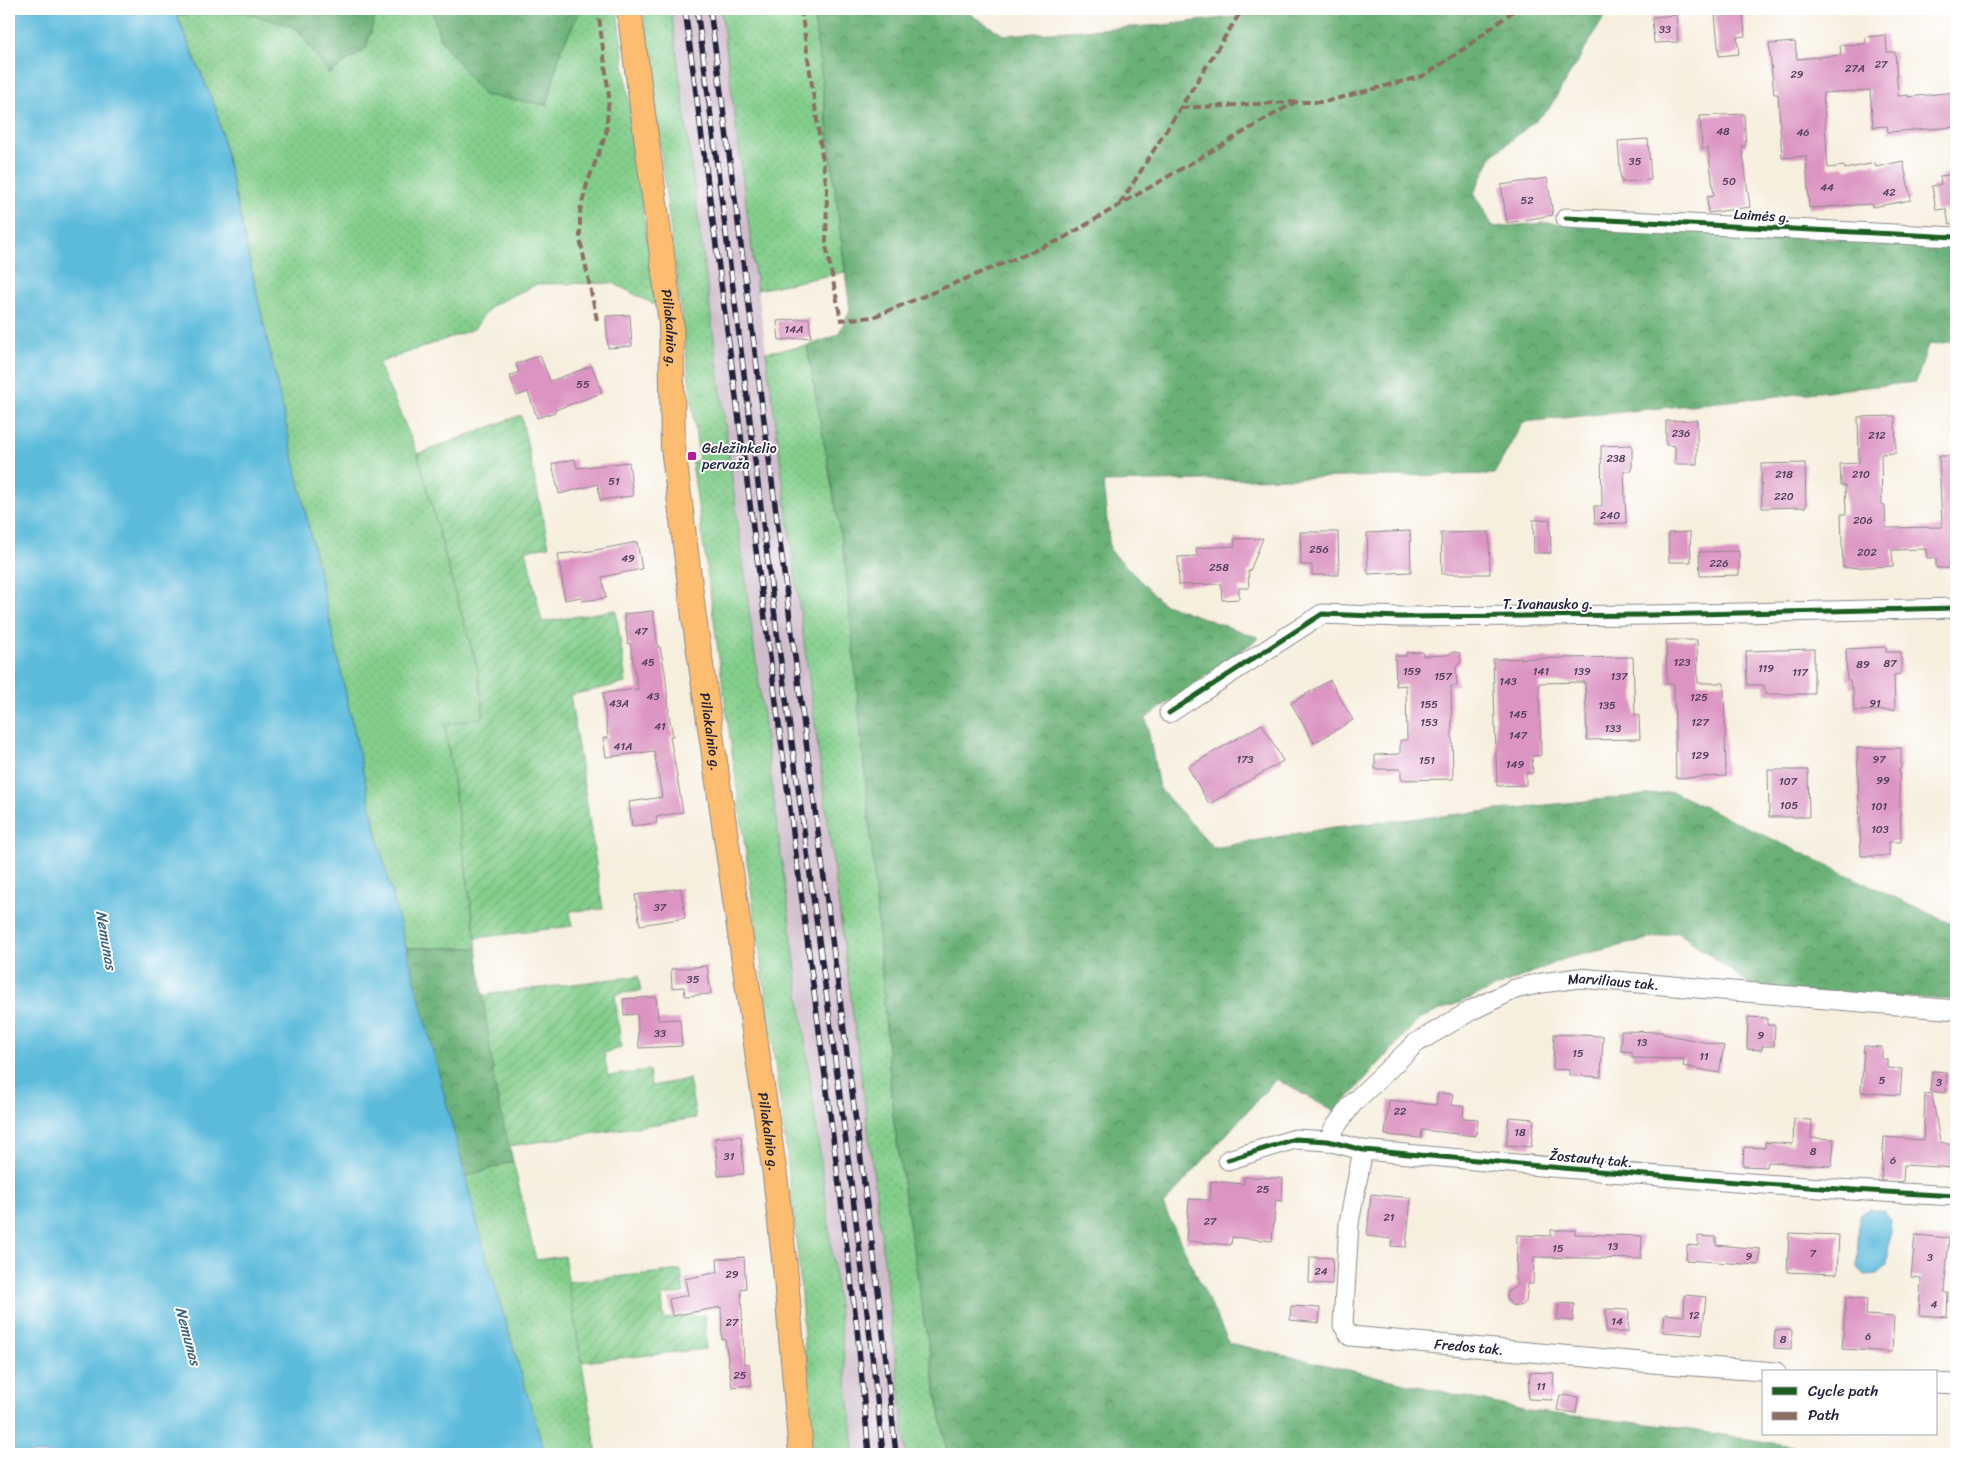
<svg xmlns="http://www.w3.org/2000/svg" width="1965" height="1463" font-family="Sriracha,sans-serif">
  <defs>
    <pattern id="grass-dots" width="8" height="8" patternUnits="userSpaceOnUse" patternTransform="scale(1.25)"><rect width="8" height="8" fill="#83ce8b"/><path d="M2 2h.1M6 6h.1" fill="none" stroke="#71b179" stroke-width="1.8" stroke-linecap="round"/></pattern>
    <pattern id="forest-crowns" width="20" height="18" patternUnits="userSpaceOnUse" patternTransform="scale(1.25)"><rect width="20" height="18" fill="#6ab177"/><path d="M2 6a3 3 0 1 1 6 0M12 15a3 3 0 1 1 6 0" fill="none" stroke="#579063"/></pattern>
    <pattern id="garden-furrows" width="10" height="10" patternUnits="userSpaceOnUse" patternTransform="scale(1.25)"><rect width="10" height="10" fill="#83ce8b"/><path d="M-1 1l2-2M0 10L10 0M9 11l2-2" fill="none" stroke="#71b179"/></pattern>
  </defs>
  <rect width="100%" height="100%" fill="#fff"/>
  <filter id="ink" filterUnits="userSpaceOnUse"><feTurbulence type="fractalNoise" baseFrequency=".02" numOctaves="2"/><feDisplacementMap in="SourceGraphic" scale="10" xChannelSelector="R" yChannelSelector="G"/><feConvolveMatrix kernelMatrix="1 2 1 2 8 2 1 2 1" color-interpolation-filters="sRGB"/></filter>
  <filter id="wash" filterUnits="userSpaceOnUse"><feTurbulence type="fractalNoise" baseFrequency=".0096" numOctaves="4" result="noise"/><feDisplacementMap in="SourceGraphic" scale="20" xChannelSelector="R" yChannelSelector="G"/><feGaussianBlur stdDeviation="1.12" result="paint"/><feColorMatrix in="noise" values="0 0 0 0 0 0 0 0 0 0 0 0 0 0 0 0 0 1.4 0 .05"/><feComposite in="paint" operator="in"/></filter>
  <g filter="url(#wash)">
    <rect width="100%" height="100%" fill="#f7efde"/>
    <!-- railway -->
    <path fill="#d0bdcc" d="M671 9H721L867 1121 900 1393 906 1454H855L826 1201Z"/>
    <!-- grass -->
    <path fill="url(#grass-dots)" stroke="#527863" d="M377 9H432L440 39 483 94 547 105 561 49 581 9H617L655 305 613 283 537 284 491 306 474 329 378 363 418 454 455 592 478 669 484 718 445 725 477 948H406L378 839 216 109 177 15 244 12 297 28 329 74 366 48Z
      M643 9H671L826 1201 855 1454H812L799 1267 783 1123 692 462 699 460Z
      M721 9H813L845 272 757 290Z
      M807 346 845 560 872 850 893 1116 922 1308 947 1454H906L900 1393 867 1121 766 352Z
      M513 1161 536 1260 564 1256 597 1454H545L486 1256 465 1177Z"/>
    <!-- forest -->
    <path fill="url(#forest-crowns)" stroke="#466a59" d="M174 9H377L366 48 329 74 297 28 244 12 177 15Z
      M432 9H581L561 49 547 105 483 95 440 39Z
      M813 9H968L971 15 1004 35 1164 25 1238 16 1250 9H1609L1548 110 1492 156 1474 193 1493 227 1546 223 1581 224 1956 247V341L1928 345 1916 382 1523 422 1494 474 1103 482 1110 550 1162 603 1259 638 1146 718 1159 788 1214 848 1334 827 1673 792 1947 922H1956V1000L1758 990 1678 932 1567 958 1419 1019 1335 1112 1276 1079 1163 1205 1229 1343 1528 1411 1666 1426 1844 1454H947L922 1308 893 1116 872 850 845 560 807 346 838 335 850 311Z
      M406 948H477L495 1087 513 1161 465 1177Z"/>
    <!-- garden -->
    <path fill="url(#garden-furrows)" stroke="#527863" d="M521 415 549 546 526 550 542 622 616 610 626 683 570 695 603 909 570 911 572 926 476 938 445 725 484 717 478 669 455 592 418 454Z
      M638 976 641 991 615 994 621 1048 604 1053 608 1076 649 1070 651 1086 689 1079 696 1118 509 1146 495 1087 483 995Z
      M681 1270 684 1293 662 1296 664 1319 705 1315 706 1349 582 1362 568 1282Z"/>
    <!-- water -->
    <path fill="#5cbbdb" stroke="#3f6e8b" d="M9 9H174L216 109 378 839 486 1256 545 1454H9Z
      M1869 1209 1885 1212 1891 1219 1887 1266 1878 1274 1865 1275 1857 1267 1859 1214Z"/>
    <g id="blocks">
      <!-- building -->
      <path fill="#dc95c2" d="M1743 11 1745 36 1737 37 1739 54 1719 56 1715 14Z
        M1676 15 1678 42 1654 43 1652 17Z
        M1886 35 1887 52H1895L1898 96 1908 95V97L1956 92V127L1888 132 1887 126 1873 127 1870 90 1823 93 1828 168 1844 166 1845 169 1875 163 1876 167 1903 161 1911 200 1872 207V204L1809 208 1806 156 1782 158 1778 94H1774L1769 44 1795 42 1797 59 1841 55 1840 45 1866 44 1865 37Z
        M1744 114 1746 146H1742L1750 207 1708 213 1707 197 1714 196 1708 148 1702 149 1700 116Z
        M1648 139 1651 180 1621 182 1618 141Z
        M1956 174V223L1949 224 1946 209 1936 210 1932 186 1941 184 1940 176Z
        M1547 178 1553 215 1507 223 1501 185Z
        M630 315 632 346 608 348 606 316Z
        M809 318 811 337 779 340 777 321Z
        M540 355 550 381 592 366 602 393 555 410V412L537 418 528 392 517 396 510 376 519 372 516 364Z
        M1895 416 1896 453 1881 454 1882 505H1885L1886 528 1942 527 1939 456H1956V568H1936V558H1927L1926 549 1892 550 1893 566 1843 568 1841 514H1846L1845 485H1841L1840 464 1859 463 1858 417Z
        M1697 420V464H1675V446L1666 445V421Z
        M1632 445V471H1624L1626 523 1595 524 1594 506H1602L1601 446Z
        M575 459 577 468 629 462 633 496 600 500 598 484 559 494 552 464Z
        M1805 463 1806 507 1762 508 1761 464Z
        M1550 519 1551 553H1534L1533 520Z
        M1410 531 1411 572 1368 574 1367 533Z
        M1300 532H1338L1339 575H1312V565H1301Z
        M1489 532 1490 574H1442L1441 533Z
        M1690 532 1691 562H1669L1668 533Z
        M1263 538 1250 571H1248L1249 588H1239V599L1222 600 1221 584 1179 585 1178 557 1197 556 1196 548 1235 546 1234 539Z
        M637 542 642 569 602 577 606 598 582 601 581 597 565 600 558 554 591 551Z
        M1739 551V575L1700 576 1699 552Z
        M653 611 658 647H660L665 672 669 711H668L673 736H670L683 812 656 817 657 823 632 826 629 802 662 797 654 751 606 757 603 738H608L603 693 638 689 630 643 628 644 624 614Z
        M1666 640H1697L1698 683H1724L1726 776 1676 778 1674 684H1667Z
        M1886 647V652H1901V674L1894 675 1895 710 1854 711 1853 688H1851L1850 680H1847L1846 649Z
        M1814 649V694H1765L1764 685H1747L1746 651Z
        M1423 652V656L1446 655 1454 652 1460 653 1461 662 1456 667 1457 686H1451L1453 779 1401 780V769H1375V755L1400 754V740H1407L1406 685 1396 686 1395 656H1406V653Z
        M1633 657 1635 715H1639L1640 739 1587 740 1585 682 1539 683 1541 755 1532 756 1533 773H1526V785L1497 786 1493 659Z
        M1330 680 1353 720 1314 743 1291 703Z
        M1262 724 1283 761 1209 804 1188 767Z
        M1857 748H1901V769H1899L1901 842H1889V856H1861Z
        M1768 770H1808L1809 817H1769Z
        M681 888 685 918 640 925 635 895Z
        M707 966 711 994 685 996 684 987 672 988 671 969Z
        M656 997 658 1020 680 1019 682 1046 639 1048 637 1014 624 1015 623 999Z
        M1748 1017 1767 1018V1025H1775L1774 1046H1762V1050L1747 1049Z
        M1621 1031 1663 1032V1034L1724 1046 1719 1073 1683 1066 1684 1059 1632 1058V1052L1621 1051Z
        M1554 1034 1603 1036 1601 1077 1569 1075V1070L1553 1069Z
        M1864 1046 1882 1047V1059H1887V1068L1902 1069 1900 1095 1861 1092Z
        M1932 1071 1947 1072 1946 1093 1930 1091Z
        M1438 1093 1453 1094 1451 1105 1464 1106 1463 1118 1478 1119 1476 1136 1422 1130 1421 1138 1385 1135 1389 1100 1436 1105Z
        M1932 1093 1940 1142 1956 1146V1168L1904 1165 1903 1182 1881 1181 1884 1137 1923 1140 1925 1094Z
        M1509 1117 1534 1119 1531 1147 1506 1145Z
        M1794 1119 1812 1120 1811 1138 1834 1139 1832 1166 1768 1162 1767 1167 1743 1166 1744 1147 1765 1148V1142L1793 1144Z
        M741 1136 744 1174 718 1176 715 1138Z
        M1244 1177 1283 1178 1282 1201 1276 1200 1272 1241 1232 1237 1231 1245 1186 1241 1189 1199 1210 1200 1211 1181 1244 1184Z
        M1371 1194 1411 1198 1406 1247 1391 1246 1392 1239 1367 1236Z
        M1551 1230H1575V1234L1642 1236 1641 1259 1534 1257 1533 1284H1528L1526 1302 1521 1306 1511 1305 1507 1299 1508 1292 1519 1284H1516L1517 1235 1551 1236Z
        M1789 1233 1839 1235 1837 1274 1787 1272Z
        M1915 1235 1949 1238 1944 1293H1948L1947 1317 1919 1315 1921 1278 1911 1277Z
        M1698 1236 1716 1237V1245L1760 1249 1759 1265 1686 1260 1687 1245 1698 1246Z
        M744 1257 746 1288 741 1289 744 1364 749 1363 752 1385 732 1387 725 1339 722 1340 721 1307 672 1316 669 1299 688 1295 685 1279 718 1272 717 1259Z
        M1310 1257 1333 1258 1332 1284 1309 1283Z
        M1685 1295 1706 1297 1702 1335 1663 1332 1665 1314 1684 1316Z
        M1846 1297 1867 1299 1866 1315 1894 1317 1892 1352 1842 1349Z
        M1559 1303 1574 1304 1573 1321 1557 1320Z
        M1291 1306 1320 1308 1319 1323 1290 1320Z
        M1606 1309 1629 1310 1628 1332H1606Z
        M1775 1330H1792L1791 1349 1774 1348Z
        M1530 1372 1554 1373 1552 1400 1528 1399Z
        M1560 1395 1578 1397 1576 1413 1557 1410Z"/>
    </g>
  </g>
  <g filter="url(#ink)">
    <use href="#blocks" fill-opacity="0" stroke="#8c888c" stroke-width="1"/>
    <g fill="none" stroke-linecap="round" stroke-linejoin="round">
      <!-- minor casing -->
      <g stroke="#8c888c" stroke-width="21">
        <g id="minor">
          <path d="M1566 218 1956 237"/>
          <path d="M1169 713 1322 614 1400 617 1650 615 1956 608"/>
          <path id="s1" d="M1328 1141 1333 1130 1353 1103 1416 1043 1472 1010 1515 989 1542 983 1579 978 1956 1010"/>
          <path id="s2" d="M1363 1150 1349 1223 1343 1325 1350 1336 1652 1363 1776 1372"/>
          <path d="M1228 1160 1295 1139 1328 1141 1363 1150C1561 1168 1758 1186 1956 1196"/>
          <path d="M1936 1383 1956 1384"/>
        </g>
      </g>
      <!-- major casing -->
      <g stroke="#8c888c" stroke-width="26">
        <g id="major">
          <path id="s3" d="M629 9 671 323 673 447 694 617 775 1175 786 1278 801 1454"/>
        </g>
      </g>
      <!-- minor -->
      <use href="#minor" stroke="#fff" stroke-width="19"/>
      <!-- major -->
      <use href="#major" stroke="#fcbd6f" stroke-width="24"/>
      <!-- rail casing -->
      <g stroke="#22223b" stroke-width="5.5">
        <path id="rail" d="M685 9 832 1129 857 1328 869 1454
          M697 9C725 217 750 425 777 633 814 907 854 1180 883 1454
          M710 9 880 1305 896 1454"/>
      </g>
      <!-- rail -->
      <use href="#rail" stroke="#fff" stroke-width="4" stroke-dasharray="11" stroke-linecap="butt"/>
      <!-- quiet -->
      <path stroke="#8d6e63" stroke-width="4" stroke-dasharray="8 4" stroke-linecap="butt" d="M801 9 827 190 826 246 841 320 873 317 1060 240 1295 102H1324L1423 76 1465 48 1516 9
        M1181 108 1293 102
        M1120 204 1238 16 1250 9
        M597 320 580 239V211L587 184 606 134 609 97 598 9"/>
      <!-- cycleway casing -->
      <g stroke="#fff" stroke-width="8">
        <path id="cycleway" d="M1566 218 1956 237
          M1169 713 1322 614 1400 617 1650 615 1956 608
          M1228 1160 1295 1139 1328 1141 1363 1150C1561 1168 1758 1186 1956 1196"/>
      </g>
      <!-- cycleway -->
      <use href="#cycleway" stroke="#1b5e20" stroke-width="5"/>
    </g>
  </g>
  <!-- markers -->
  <rect fill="#b5179e" stroke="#fff" stroke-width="2" x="687" y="451" width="10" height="10" rx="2.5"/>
  <g text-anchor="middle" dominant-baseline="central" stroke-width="4" stroke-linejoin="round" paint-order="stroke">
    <!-- number labels -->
    <g font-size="11" fill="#503f5d">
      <text x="1665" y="29">33</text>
      <text x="1881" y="64">27</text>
      <text x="1855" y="68">27A</text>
      <text x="1797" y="74">29</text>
      <text x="1723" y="131">48</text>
      <text x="1803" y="132">46</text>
      <text x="1635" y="161">35</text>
      <text x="1729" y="181">50</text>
      <text x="1827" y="187">44</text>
      <text x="1889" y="192">42</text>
      <text x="1527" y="200">52</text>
      <text x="794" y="329">14A</text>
      <text x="583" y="384">55</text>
      <text x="1681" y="433">236</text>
      <text x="1877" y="435">212</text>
      <text x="1616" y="458">238</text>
      <text x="1784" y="474">218</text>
      <text x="1861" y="474">210</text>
      <text x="614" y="481">51</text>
      <text x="1784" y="496">220</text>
      <text x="1610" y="515">240</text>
      <text x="1863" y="520">206</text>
      <text x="1319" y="549">256</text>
      <text x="1867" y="552">202</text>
      <text x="628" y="558">49</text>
      <text x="1719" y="563">226</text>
      <text x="1219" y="567">258</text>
      <text x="641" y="631">47</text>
      <text x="648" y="662">45</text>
      <text x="1682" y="662">123</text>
      <text x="1890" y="663">87</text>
      <text x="1863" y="664">89</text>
      <text x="1766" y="668">119</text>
      <text x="1412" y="671">159</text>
      <text x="1541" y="671">141</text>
      <text x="1582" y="671">139</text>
      <text x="1800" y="672">117</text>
      <text x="1443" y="676">157</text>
      <text x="1619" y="676">137</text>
      <text x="1508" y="681">143</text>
      <text x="653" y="696">43</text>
      <text x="1699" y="697">125</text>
      <text x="619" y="703">43A</text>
      <text x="1875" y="703">91</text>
      <text x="1429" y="704">155</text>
      <text x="1607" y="705">135</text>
      <text x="1518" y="714">145</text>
      <text x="1429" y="722">153</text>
      <text x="1700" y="722">127</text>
      <text x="660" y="726">41</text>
      <text x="1613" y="728">133</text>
      <text x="1518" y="735">147</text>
      <text x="623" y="746">41A</text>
      <text x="1700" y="755">129</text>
      <text x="1245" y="759">173</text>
      <text x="1879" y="759">97</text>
      <text x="1427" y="760">151</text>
      <text x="1515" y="764">149</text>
      <text x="1883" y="780">99</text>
      <text x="1788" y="781">107</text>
      <text x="1789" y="805">105</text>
      <text x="1879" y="806">101</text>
      <text x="1880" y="829">103</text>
      <text x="660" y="907">37</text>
      <text x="693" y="979">35</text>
      <text x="660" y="1033">33</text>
      <text x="1761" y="1035">9</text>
      <text x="1642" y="1042">13</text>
      <text x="1578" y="1053">15</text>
      <text x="1704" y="1056">11</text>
      <text x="1882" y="1080">5</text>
      <text x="1939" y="1082">3</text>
      <text x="1400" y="1111">22</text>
      <text x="1520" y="1132">18</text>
      <text x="1813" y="1151">8</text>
      <text x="729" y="1156">31</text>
      <text x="1893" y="1160">6</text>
      <text x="1263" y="1189">25</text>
      <text x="1389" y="1217">21</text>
      <text x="1210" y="1221">27</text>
      <text x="1613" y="1246">13</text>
      <text x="1558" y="1248">15</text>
      <text x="1813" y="1253">7</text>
      <text x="1749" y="1256">9</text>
      <text x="1930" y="1257">3</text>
      <text x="1321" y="1271">24</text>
      <text x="732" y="1274">29</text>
      <text x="1934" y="1304">4</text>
      <text x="1694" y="1315">12</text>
      <text x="1617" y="1321">14</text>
      <text x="732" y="1322">27</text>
      <text x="1868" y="1336">6</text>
      <text x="1783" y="1339">8</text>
      <text x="740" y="1375">25</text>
      <text x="1541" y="1386">11</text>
    </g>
    <!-- street labels -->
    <g font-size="14" fill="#22223b" stroke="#fff">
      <text transform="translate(1762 216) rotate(3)">Laimės g.</text>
      <text stroke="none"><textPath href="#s3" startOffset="322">Piliakalnio g.</textPath></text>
      <text x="1548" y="604">T. Ivanausko g.</text>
      <text stroke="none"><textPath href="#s3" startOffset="728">Piliakalnio g.</textPath></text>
      <text stroke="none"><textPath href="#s1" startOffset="345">Marviliaus tak.</textPath></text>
      <text stroke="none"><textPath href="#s3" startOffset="1132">Piliakalnio g.</textPath></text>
      <text transform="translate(1591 1159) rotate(5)">Žostautų tak.</text>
      <text stroke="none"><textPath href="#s2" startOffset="309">Fredos tak.</textPath></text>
    </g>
    <!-- poi labels -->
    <g font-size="14" fill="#22223b" stroke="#fff" text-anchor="start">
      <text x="702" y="448">Geležinkelio<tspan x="702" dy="16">pervaža</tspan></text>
    </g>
    <!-- water labels -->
    <g font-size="15" font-style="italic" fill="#395f7b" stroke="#fff">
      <text transform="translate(106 940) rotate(80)">Nemunas</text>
      <text transform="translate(188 1336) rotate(75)">Nemunas</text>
    </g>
  </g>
  <!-- margin -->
  <rect width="1965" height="1463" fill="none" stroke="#fff" stroke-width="30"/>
  <!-- legend -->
  <rect x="1762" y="1370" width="175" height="65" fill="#ffffff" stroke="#a7a7b1"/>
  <rect x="1772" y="1387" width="25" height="8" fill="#1b5e20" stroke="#a7a7b1"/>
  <text x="1808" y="1396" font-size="15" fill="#22223b">Cycle path</text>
  <rect x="1772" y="1412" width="25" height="8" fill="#8d6e63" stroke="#a7a7b1"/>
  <text x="1808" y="1420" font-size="15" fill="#22223b">Path</text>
</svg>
